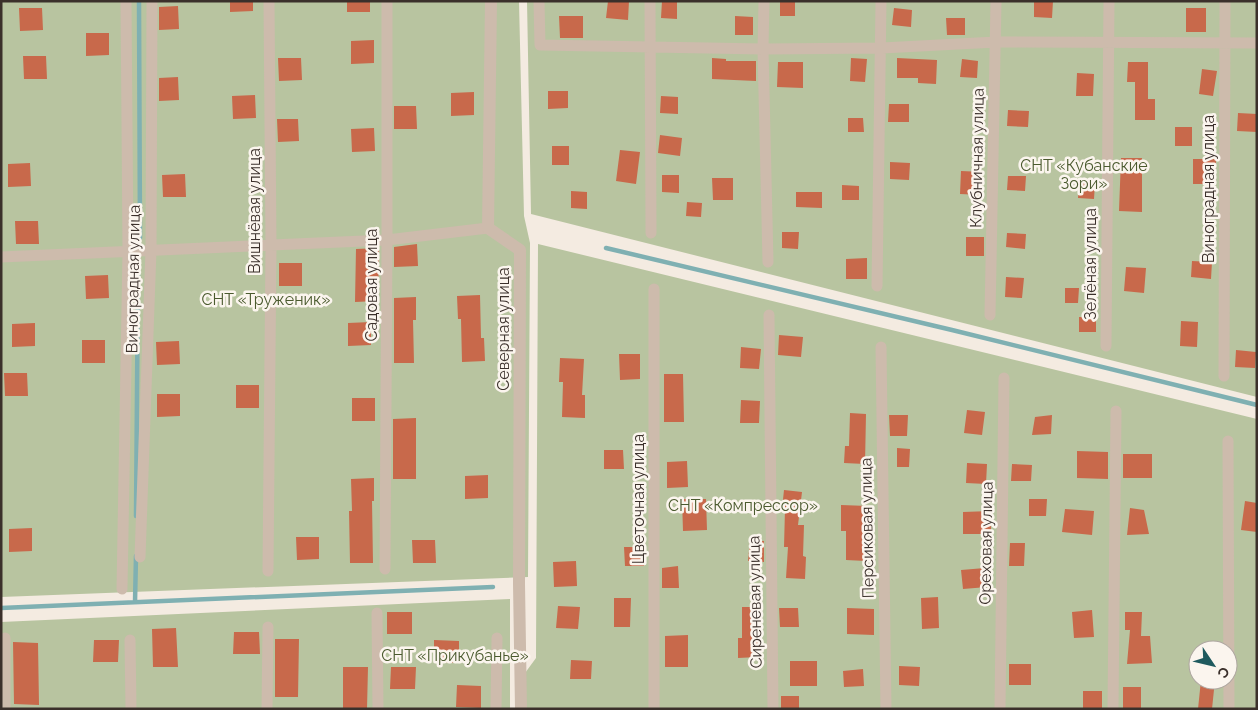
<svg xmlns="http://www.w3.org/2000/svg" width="1258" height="710" font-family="Raleway,sans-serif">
  <rect width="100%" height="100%" fill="#f4ebe1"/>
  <!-- green -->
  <path fill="#b8c4a0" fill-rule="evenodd" d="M1 1H519L524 216 530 243 528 577 1 597Z
    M527 1H1257V397L531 214Z
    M538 244 1257 419V709H517V684L536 658ZM1198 650H1228V680H1198Z
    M510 599V709H1V622Z"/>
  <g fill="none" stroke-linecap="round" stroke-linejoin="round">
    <!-- stream -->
    <path stroke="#7fb0b2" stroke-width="4.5" d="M139 1 140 238
      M606 248 952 330 1257 405
      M136 516 138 269
      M135 602 136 556
      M1 608 493 587"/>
  </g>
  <!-- building -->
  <path fill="#c8694b" d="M230 1H253V11L230 12Z
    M347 1H370V12H347Z
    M608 1H629L628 20 606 18Z
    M662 1H677V19L661 18Z
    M780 1H795V16H780Z
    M1034 1H1053L1052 18 1034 17Z
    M178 6 179 29 159 30V7Z
    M19 8H42L43 30 20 31Z
    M894 8 912 10 911 27 892 25Z
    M1186 8H1206V32H1186Z
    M559 16H583V38H560Z
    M735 16 753 17V35H735Z
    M946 18H965V35H947Z
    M86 33H109V55L86 56Z
    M374 40V63L351 64V41Z
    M23 56H46L47 79H24Z
    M278 58H301L302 80 279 81Z
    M712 58 726 59V61H756V81L712 79Z
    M851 58 867 59 865 82 850 81Z
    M897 58 937 60 936 84 918 83V78H897Z
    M962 59 978 61 977 78 960 77Z
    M778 62H803V88L777 87Z
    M1128 62H1148V99H1155V120H1135V82H1127Z
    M1202 69 1217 71 1213 96 1199 94Z
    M1077 73 1094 74 1093 96H1076Z
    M178 77 179 100 159 101V78Z
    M548 91H568V108L548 109Z
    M474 92V115L451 116V93Z
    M255 95 256 118 233 119 232 96Z
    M661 96 678 97V114L660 113Z
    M889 104H909V122H888Z
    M394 106H416L417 129H394Z
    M1008 110 1029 111 1028 127 1007 126Z
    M1238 113 1257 114V132L1237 131Z
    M848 118H863L864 132H848Z
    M277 119H298L299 141 278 142Z
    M1175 127H1192V146H1175Z
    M374 128 375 151 352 152 351 129Z
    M660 135 682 138 680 156 658 153Z
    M552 146H569V165H552Z
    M620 150 640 152 636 184 616 181Z
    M1121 158H1142V212L1119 211Z
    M1193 159H1216V184H1193Z
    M890 162 910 163 909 180 890 179Z
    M30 163 31 186 8 187V164Z
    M961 171 983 172 982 195 960 194Z
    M185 174 186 197H163L162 175Z
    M662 175H679V193L662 192Z
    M1008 176H1026L1025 191 1007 190Z
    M712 178H733V200H713Z
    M1079 182 1095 183 1094 199 1078 198Z
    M842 185 859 186V200H842Z
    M571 191 587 192V209L571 208Z
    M796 192H822V208L796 207Z
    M687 202 702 203 701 217 686 216Z
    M15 221H38L39 244H16Z
    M782 232H799L798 249 782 248Z
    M1007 233 1026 234 1025 249 1006 247Z
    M966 237H984V256H966Z
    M417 244 418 266 394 267V247Z
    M379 248 378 301 355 302 356 249Z
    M867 258V279H846V259Z
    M1192 261 1212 262 1211 279 1191 277Z
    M279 263H302V286H279Z
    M1126 267 1146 268 1144 293 1124 291Z
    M108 275 109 298 86 299 85 276Z
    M1006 277 1024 278 1022 298 1005 297Z
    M1065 288H1079L1078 303H1065Z
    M480 295 481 338H484L485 361 462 362 461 319H458L457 296Z
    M416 297V320H413L414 363H394V298Z
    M1079 317H1096V332H1079Z
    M1181 321 1198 322 1197 347 1180 346Z
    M371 322V345L348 346V323Z
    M35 323V346L12 347V324Z
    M779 335 803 337 801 357 778 355Z
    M82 340H105V363H82Z
    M179 341 180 364 157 365 156 342Z
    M741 347 761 349 759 369 740 368Z
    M1236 350 1256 352 1255 368 1235 367Z
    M619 354H640V379L620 380Z
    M560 358 584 359 582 395H585V418L562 417 563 382H559Z
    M4 373H27L28 396H5Z
    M664 374H683L684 422H664Z
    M236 385H259V408H236Z
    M157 394H180V416L157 417Z
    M352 398H375V421H352Z
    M741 400 760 401 759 423H740Z
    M967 410 985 412 982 435 964 433Z
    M850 413 866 414 865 464 844 463 845 446H849Z
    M889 415H908L907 436H890Z
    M1052 415 1051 434 1032 435 1035 417Z
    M416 418V479H393V419Z
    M897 448 910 449 909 467H897Z
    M604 450H623L624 469H604Z
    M1077 451 1108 452V479L1077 478Z
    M1123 454H1152V478H1123Z
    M687 461 688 487 667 488V462Z
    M967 463 987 464 986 484 966 483Z
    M1012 464 1032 465 1031 481H1011Z
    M488 475V498L465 499V476Z
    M374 478V501H372L373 563H350L349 511H352L351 479Z
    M784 490 802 492 798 525H804L803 556 806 557 805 579 786 578 788 547H784L785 509H782Z
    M682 499H706L707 530 683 531Z
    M1029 499H1047L1046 516H1029Z
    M1245 501 1257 503V532L1241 530Z
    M841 505 868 506 866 561 846 560V531H841Z
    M1130 508 1144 510 1149 534 1127 535Z
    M1065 509 1094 511 1092 535 1062 532Z
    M991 511V534H963V512Z
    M32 528V551L9 552V529Z
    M296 537H319V559L297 560Z
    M412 540H435L436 563H413Z
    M750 540 764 541V562L748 561Z
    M1010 543H1025L1024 566H1009Z
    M624 547H644V566H625Z
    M576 561 577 586 554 587 553 562Z
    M678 566 679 588H662V568Z
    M985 568 987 587 963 589 961 570Z
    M938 597 939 628 922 629 921 598Z
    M614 598H631L630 627H614Z
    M558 606 580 607 578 629 556 628Z
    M742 607H759V628H757L758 657 738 658V638H742Z
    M779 608H798L799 627H780Z
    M847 608 874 609V635L847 634Z
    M1092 610 1094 637 1074 638 1072 612Z
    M387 612H412V634H387Z
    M1125 612H1142L1141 636H1150L1152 663 1127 664 1130 630H1125Z
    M176 628 178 667H153L152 629Z
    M234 632H259L260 654H233Z
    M688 635V667H665V636Z
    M275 639H299L298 697H275Z
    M94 640H119L118 662H93Z
    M434 640 459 641V663L434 662Z
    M13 642 38 643 39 705 14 704Z
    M571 660 592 661 591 679H570Z
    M790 661H817V686H790Z
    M1009 664H1031V685H1009Z
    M899 666 920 667 919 686 899 685Z
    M343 667H368L367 709H343Z
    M391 667H416L415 689H390Z
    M863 669 864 686 844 687 843 671Z
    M1201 680H1215L1212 709H1198Z
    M457 685 481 686V708L456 707Z
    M1123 687H1141V708H1123Z
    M1083 691H1102V709H1083Z
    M781 696H799V709H781Z"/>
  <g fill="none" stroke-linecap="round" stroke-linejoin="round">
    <!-- minor -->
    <path stroke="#cdbbac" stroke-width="11" d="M539 1 540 45 763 49 882 48 996 42 1257 43
      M650 1 651 233
      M764 1 763 49 768 262
      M1 257 387 240 488 228
      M877 286 881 1
      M654 289V709
      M769 315 773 709
      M990 315 996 1
      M1106 346 1109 1
      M881 347 886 709
      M1224 376 1225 1
      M1228 441 1229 709
      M140 557 151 250 152 1
      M385 569 387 240V1
      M268 571 271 246 269 1
      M122 589 128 251 126 1
      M377 613 378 709
      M5 638V709
      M130 640 131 709
      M267 709 268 627
      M496 709 497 638
      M1000 709 1004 378
      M1113 709 1116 411"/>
    <!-- tertiary -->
    <path stroke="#cdbbac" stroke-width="12" d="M491 1 488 228 520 250 519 584 521 709"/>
  </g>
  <g text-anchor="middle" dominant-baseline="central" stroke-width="5" stroke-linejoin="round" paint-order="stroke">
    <!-- street labels -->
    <g font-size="16" fill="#3b302b" stroke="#fbf5ee">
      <text transform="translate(977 158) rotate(-89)">Клубничная улица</text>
      <text transform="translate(1208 189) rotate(-90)">Виноградная улица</text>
      <text transform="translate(254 211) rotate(-90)">Вишнёвая улица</text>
      <text transform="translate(1090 264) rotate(-90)">Зелёная улица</text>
      <text transform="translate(133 279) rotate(-89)">Виноградная улица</text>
      <text transform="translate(371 285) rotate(-90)">Садовая улица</text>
      <text transform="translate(503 329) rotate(-90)">Северная улица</text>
      <text transform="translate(638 499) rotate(-90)">Цветочная улица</text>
      <text transform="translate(867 528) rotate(-91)">Персиковая улица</text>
      <text transform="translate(986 543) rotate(-89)">Ореховая улица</text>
      <text transform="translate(755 602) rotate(-91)">Сиреневая улица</text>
    </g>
    <!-- park labels -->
    <g font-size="16" fill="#4a5a2e" stroke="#fbf5ee">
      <text x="1084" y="165">СНТ «Кубанские<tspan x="1084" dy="18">Зори»</tspan></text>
      <text x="266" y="299">СНТ «Труженик»</text>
      <text x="743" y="505">СНТ «Компрессор»</text>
      <text x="455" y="655">СНТ «Прикубанье»</text>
    </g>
  </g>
  <!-- border -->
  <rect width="1258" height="710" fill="none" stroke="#3b302b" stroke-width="5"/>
  <!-- north arrow -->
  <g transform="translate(1213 665) rotate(125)"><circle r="24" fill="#fbf5ee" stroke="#aea6a0"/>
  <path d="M0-4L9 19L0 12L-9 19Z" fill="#1f5a5e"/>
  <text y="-8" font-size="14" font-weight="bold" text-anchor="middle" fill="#3b302b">С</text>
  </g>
</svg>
